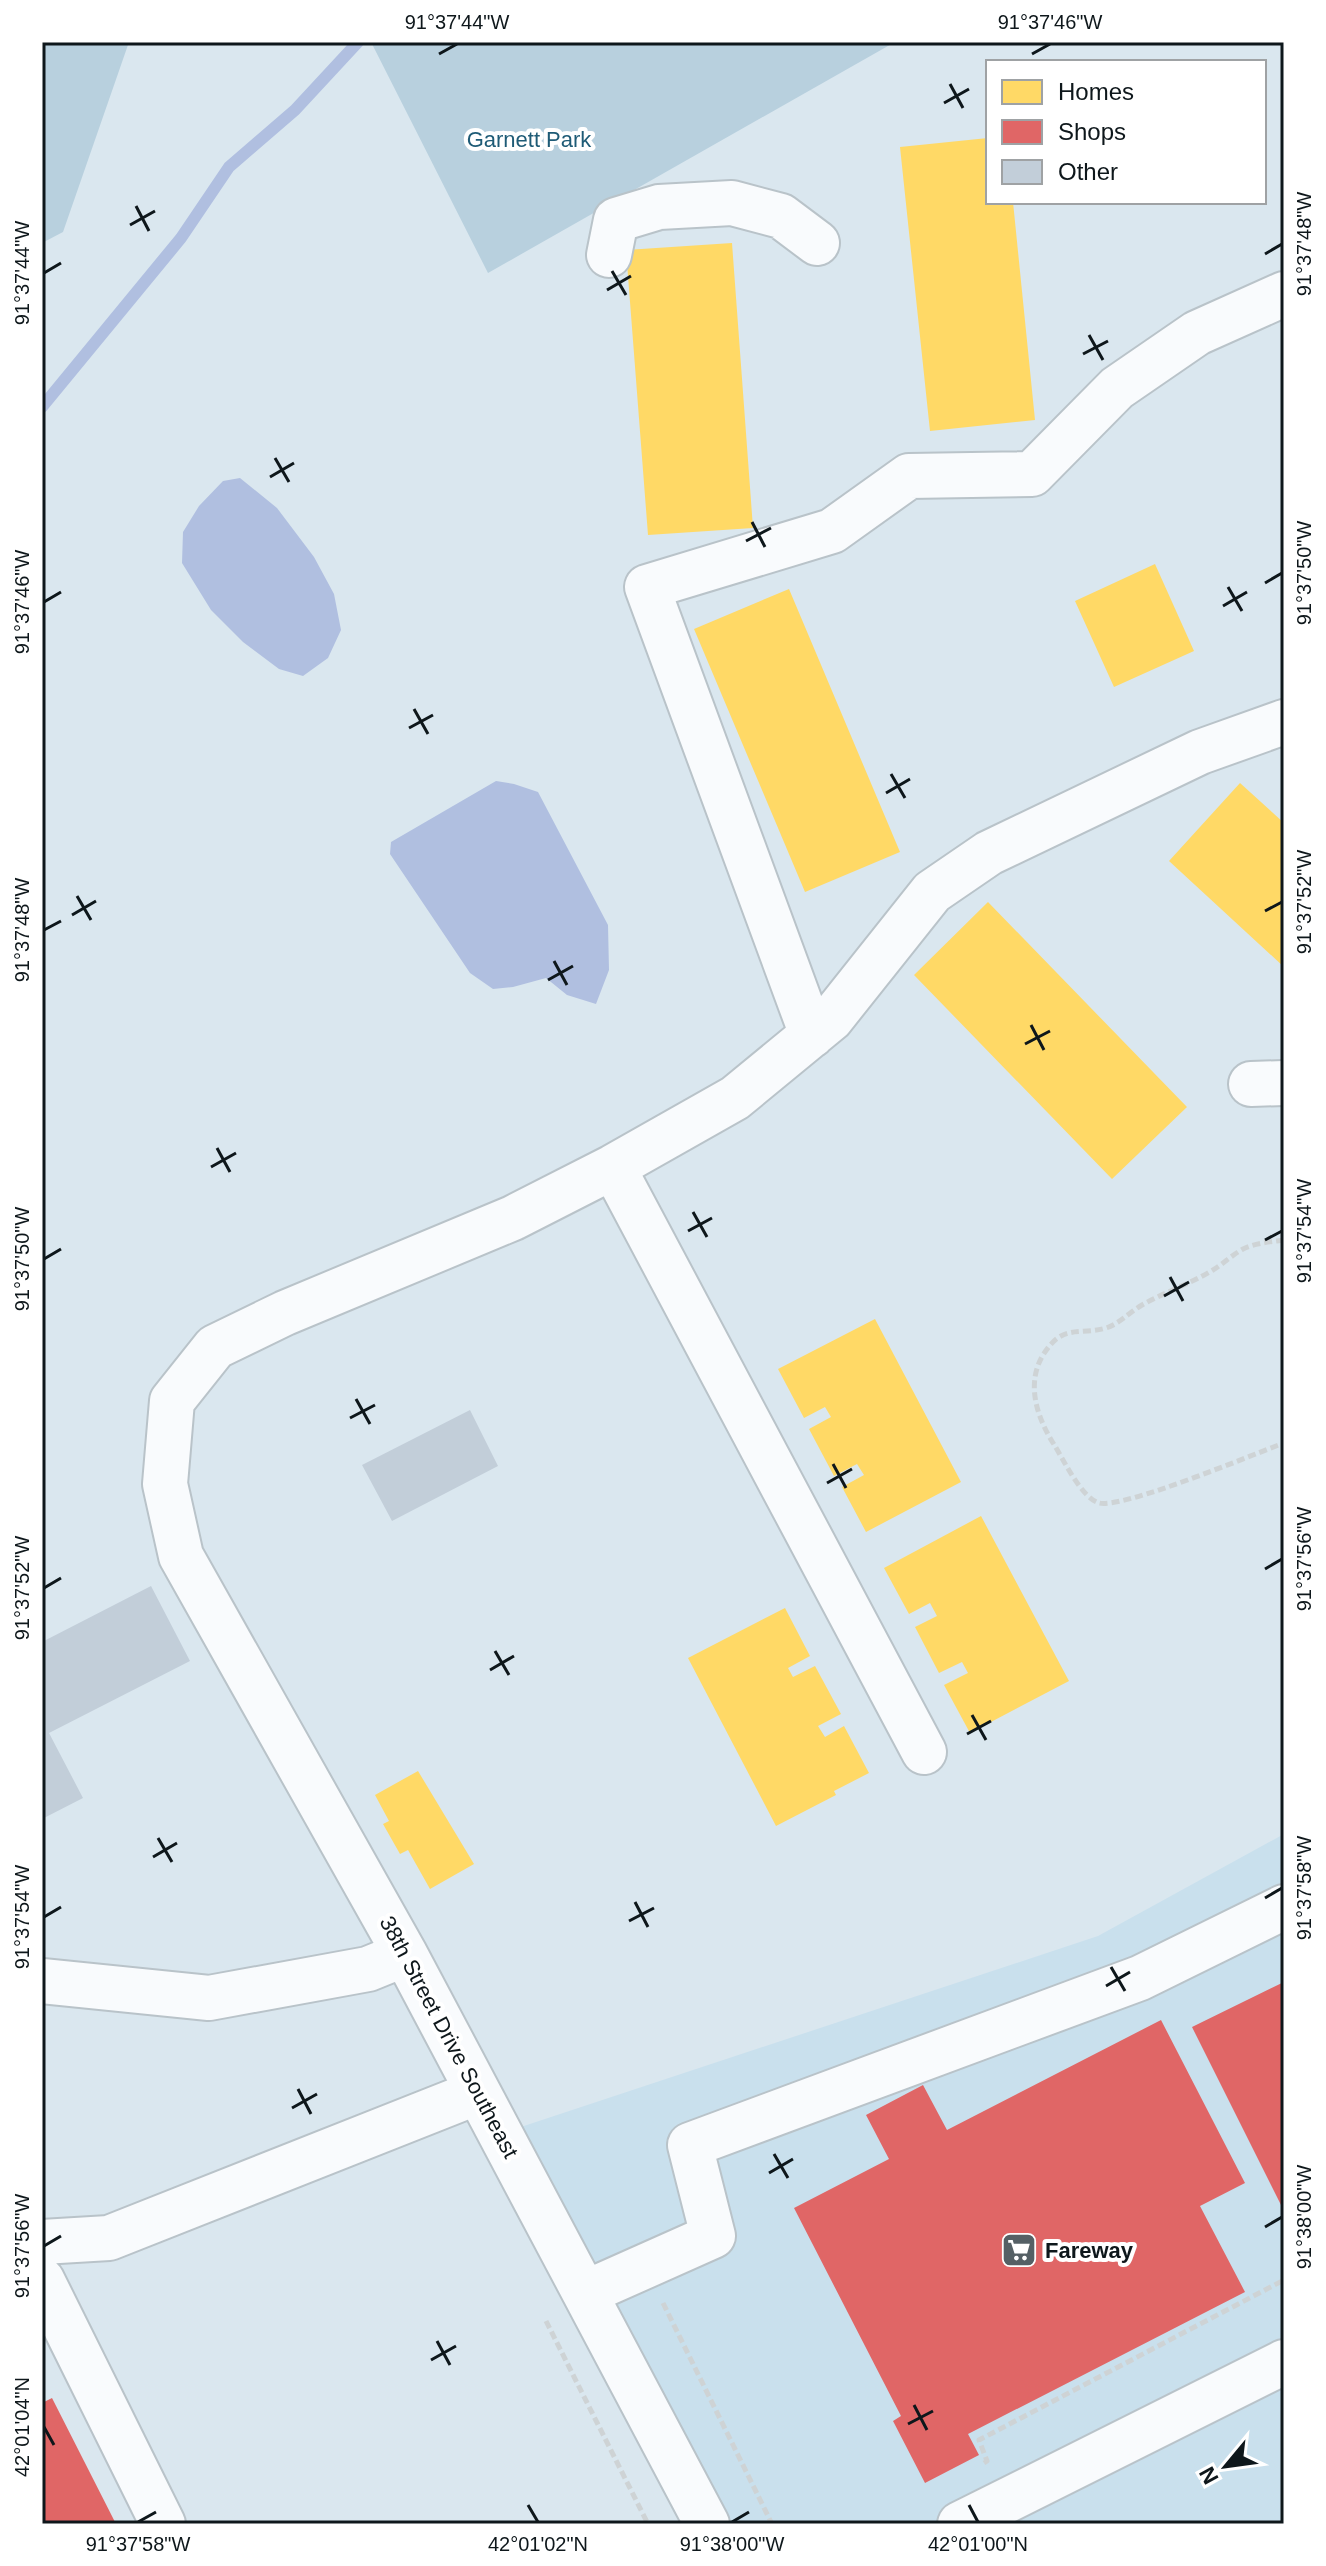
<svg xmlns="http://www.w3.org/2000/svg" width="1326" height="2566" font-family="Arial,sans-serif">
  <rect width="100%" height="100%" fill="#dae7ef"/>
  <!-- built -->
  <path fill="#c9e0ed" d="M1284 1834V2524H707L500 2134 1098 1936Z"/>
  <!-- green -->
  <path fill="#b8d0de" d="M42 42H129L63 232 42 243Z
    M371 42H895L488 273Z"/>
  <!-- water -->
  <path fill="#b0bfe0" d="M240 478 277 508 314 557 334 594 341 630 328 658 303 676 279 669 243 642 211 610 182 563 183 532 199 506 223 481Z
    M496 781 514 784 538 792 608 925 609 970 596 1004 567 995 546 978 513 987 493 989 470 973 390 854 391 842Z"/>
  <!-- homes -->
  <path fill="#ffd966" d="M988 138V202H1013L1035 420 930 431 900 147Z
    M732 243 753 528 648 535 626 250Z
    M1155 564 1194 651 1114 687 1075 601Z
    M789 589 900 852 805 892 694 629Z
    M1240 783 1284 823V967L1169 861Z
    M988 902 1187 1107 1112 1179 914 975Z
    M875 1319 961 1482 866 1532 842 1487 864 1475 857 1464 834 1476 809 1429 831 1417 825 1407 804 1418 778 1369Z
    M981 1516 1069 1681 970 1733 944 1685 968 1673 962 1662 939 1673 915 1627 937 1616 930 1603 909 1614 884 1568Z
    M785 1608 810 1656 788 1668 793 1677 815 1666 841 1714 818 1726 825 1737 844 1726 869 1773 834 1791 836 1795 776 1826 688 1658Z
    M418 1771 474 1864 430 1889 408 1850 400 1854 383 1824 389 1821 375 1795Z"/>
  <!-- shops -->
  <path fill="#e06666" d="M1284 1982V2211L1192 2027Z
    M1161 2020 1245 2183 1200 2206 1245 2292 968 2434 979 2455 925 2483 893 2421 901 2416 794 2208 889 2159 866 2115 923 2085 947 2130Z
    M52 2398 116 2524H42V2403Z"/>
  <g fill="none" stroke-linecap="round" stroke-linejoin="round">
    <!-- stream -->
    <path stroke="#b0bfe0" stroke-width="12" d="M42 407 181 238 229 167 295 110 358 42"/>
  </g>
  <!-- building -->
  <path fill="#c2ced9" d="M470 1410 498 1466 392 1521 362 1465Z
    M151 1586 190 1661 49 1733 83 1798 42 1819V1642Z"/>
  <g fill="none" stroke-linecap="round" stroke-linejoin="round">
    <!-- minor casing -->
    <g stroke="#b9c3c9" stroke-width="48">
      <path id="minor" d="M609 255 616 220 659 207 732 203 781 216 817 243
        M812 1035 647 587 832 531 909 476 1032 474 1117 388 1197 333 1284 294
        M1251 1084 1284 1083
        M613 1167 924 1752
        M42 1981 209 1998 368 1969 405 1954
        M42 2242 109 2238 478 2092
        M42 2280 163 2524
        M585 2293 713 2236 690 2145 1140 1978 1284 1907
        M707 2524 405 1954 181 1556 165 1484 172 1401 215 1347 285 1313 513 1218 613 1167 735 1098 831 1019 932 892 989 853 1200 752 1284 722
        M960 2524 1284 2362"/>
    </g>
    <!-- path -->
    <path stroke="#ced3d5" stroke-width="5" stroke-dasharray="8 4" stroke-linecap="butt" d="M1284 1240C1270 1242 1255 1243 1243 1249 1232 1255 1223 1264 1213 1270 1190 1284 1165 1292 1142 1305 1130 1312 1119 1324 1106 1328 1077 1336 1063 1323 1043 1355 1025 1385 1038 1420 1055 1446 1064 1461 1082 1498 1099 1503 1123 1509 1254 1454 1284 1443
      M663 2303 772 2524
      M546 2321 648 2524
      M984 2463 987 2461 979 2440 1284 2280"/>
    <!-- minor -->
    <use href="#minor" stroke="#f9fbfd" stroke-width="44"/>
  </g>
  <!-- ticks -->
  <path fill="none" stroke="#0e171b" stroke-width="3" d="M439 54 457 44M1032 54 1050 44M950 84 963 108M944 103 969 89M136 206 149 231M130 225 155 211M1265 254 1282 244M612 271 626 295M44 273 61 263M607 290 631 276M1089 335 1103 360M1083 354 1108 341M275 458 289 482M270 477 294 463M752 522 765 547M746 541 771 528M1265 583 1282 573M1228 587 1242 611M44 602 61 592M1223 606 1247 592M414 709 428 734M409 728 433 715M891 774 905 798M886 793 910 779M77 896 91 920M1265 911 1282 902M72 915 96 901M44 930 61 921M554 961 567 985M548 980 573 966M1031 1025 1044 1050M1025 1044 1050 1031M217 1148 230 1172M211 1167 236 1153M693 1212 707 1237M688 1231 712 1218M1265 1240 1282 1231M44 1259 61 1249M1170 1277 1183 1301M1164 1296 1189 1282M356 1399 370 1424M350 1418 375 1405M833 1464 846 1488M827 1483 852 1469M1265 1569 1282 1559M44 1588 61 1578M495 1651 509 1675M490 1670 514 1656M972 1715 986 1740M967 1734 991 1721M158 1838 172 1862M153 1857 177 1843M1265 1898 1282 1888M635 1902 648 1927M44 1917 61 1907M629 1921 654 1908M1111 1967 1125 1991M1106 1986 1130 1972M298 2089 311 2114M292 2108 317 2094M774 2154 788 2178M769 2173 793 2159M1265 2227 1282 2217M44 2246 61 2236M437 2341 450 2365M431 2360 456 2346M914 2405 927 2430M908 2424 933 2411M44 2427 54 2445M528 2505 538 2522M969 2505 978 2522M138 2522 156 2512M732 2522 749 2512"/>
  <!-- icons -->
  <defs>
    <g id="supermarket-square" transform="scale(1.8)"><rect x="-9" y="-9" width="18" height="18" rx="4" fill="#556065" stroke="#fff"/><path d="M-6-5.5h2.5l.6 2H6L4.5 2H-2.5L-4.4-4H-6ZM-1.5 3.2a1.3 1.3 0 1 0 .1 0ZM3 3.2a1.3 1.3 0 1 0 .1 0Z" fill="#fff"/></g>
  </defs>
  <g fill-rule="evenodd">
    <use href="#supermarket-square" x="1019" y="2250"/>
  </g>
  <g text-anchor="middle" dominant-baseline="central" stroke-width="8" stroke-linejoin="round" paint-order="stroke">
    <!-- park labels -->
    <g font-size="22" fill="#1e5b76" stroke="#fff">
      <text x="529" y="139">Garnett Park</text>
    </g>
    <!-- street labels -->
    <g font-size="22" fill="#0e171b" stroke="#fff">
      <text transform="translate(449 2037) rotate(62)">38th Street Drive Southeast</text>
    </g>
    <!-- poi labels -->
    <g font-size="22" font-weight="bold" fill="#0e171b" stroke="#fff" text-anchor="start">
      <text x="1045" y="2250">Fareway</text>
    </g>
  </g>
  <!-- border -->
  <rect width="1326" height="2566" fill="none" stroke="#ffffff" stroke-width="88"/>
  <!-- legend -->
  <rect x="986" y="60" width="280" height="144" fill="#ffffff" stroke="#9fa2a4" stroke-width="2"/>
  <rect x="1002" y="80" width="40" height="24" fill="#ffd966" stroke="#9fa2a4" stroke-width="2"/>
  <text x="1058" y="100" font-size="24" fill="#0e171b">Homes</text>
  <rect x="1002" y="120" width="40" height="24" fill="#e06666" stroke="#9fa2a4" stroke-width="2"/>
  <text x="1058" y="140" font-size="24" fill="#0e171b">Shops</text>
  <rect x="1002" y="160" width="40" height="24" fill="#c2ced9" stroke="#9fa2a4" stroke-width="2"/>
  <text x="1058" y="180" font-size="24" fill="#0e171b">Other</text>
  <!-- north arrow -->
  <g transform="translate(1226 2466) rotate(241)" stroke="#ffffff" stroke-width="6" paint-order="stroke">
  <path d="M0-6L14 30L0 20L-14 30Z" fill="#0e171b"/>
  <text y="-12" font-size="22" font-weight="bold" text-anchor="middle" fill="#0e171b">N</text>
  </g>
  <rect x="44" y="44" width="1238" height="2478" fill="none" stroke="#0e171b" stroke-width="3"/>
  <g font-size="20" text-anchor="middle" fill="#0e171b">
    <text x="457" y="29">91°37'44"W</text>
    <text x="1050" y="29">91°37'46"W</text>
    <text transform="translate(1304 244) rotate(-90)" y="7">91°37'48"W</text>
    <text transform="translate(22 273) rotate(-90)" y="7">91°37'44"W</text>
    <text transform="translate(1304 573) rotate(-90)" y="7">91°37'50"W</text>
    <text transform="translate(22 602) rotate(-90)" y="7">91°37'46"W</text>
    <text transform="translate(1304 902) rotate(-90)" y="7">91°37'52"W</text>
    <text transform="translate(22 930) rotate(-90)" y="7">91°37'48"W</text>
    <text transform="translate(1304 1231) rotate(-90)" y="7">91°37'54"W</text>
    <text transform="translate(22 1259) rotate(-90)" y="7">91°37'50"W</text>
    <text transform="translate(1304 1559) rotate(-90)" y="7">91°37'56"W</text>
    <text transform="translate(22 1588) rotate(-90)" y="7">91°37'52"W</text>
    <text transform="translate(1304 1888) rotate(-90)" y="7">91°37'58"W</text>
    <text transform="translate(22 1917) rotate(-90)" y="7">91°37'54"W</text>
    <text transform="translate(1304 2217) rotate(-90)" y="7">91°38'00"W</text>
    <text transform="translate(22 2246) rotate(-90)" y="7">91°37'56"W</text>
    <text transform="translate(22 2427) rotate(-90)" y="7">42°01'04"N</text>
    <text x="138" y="2551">91°37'58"W</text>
    <text x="538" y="2551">42°01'02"N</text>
    <text x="732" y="2551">91°38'00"W</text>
    <text x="978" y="2551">42°01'00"N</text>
  </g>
</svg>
